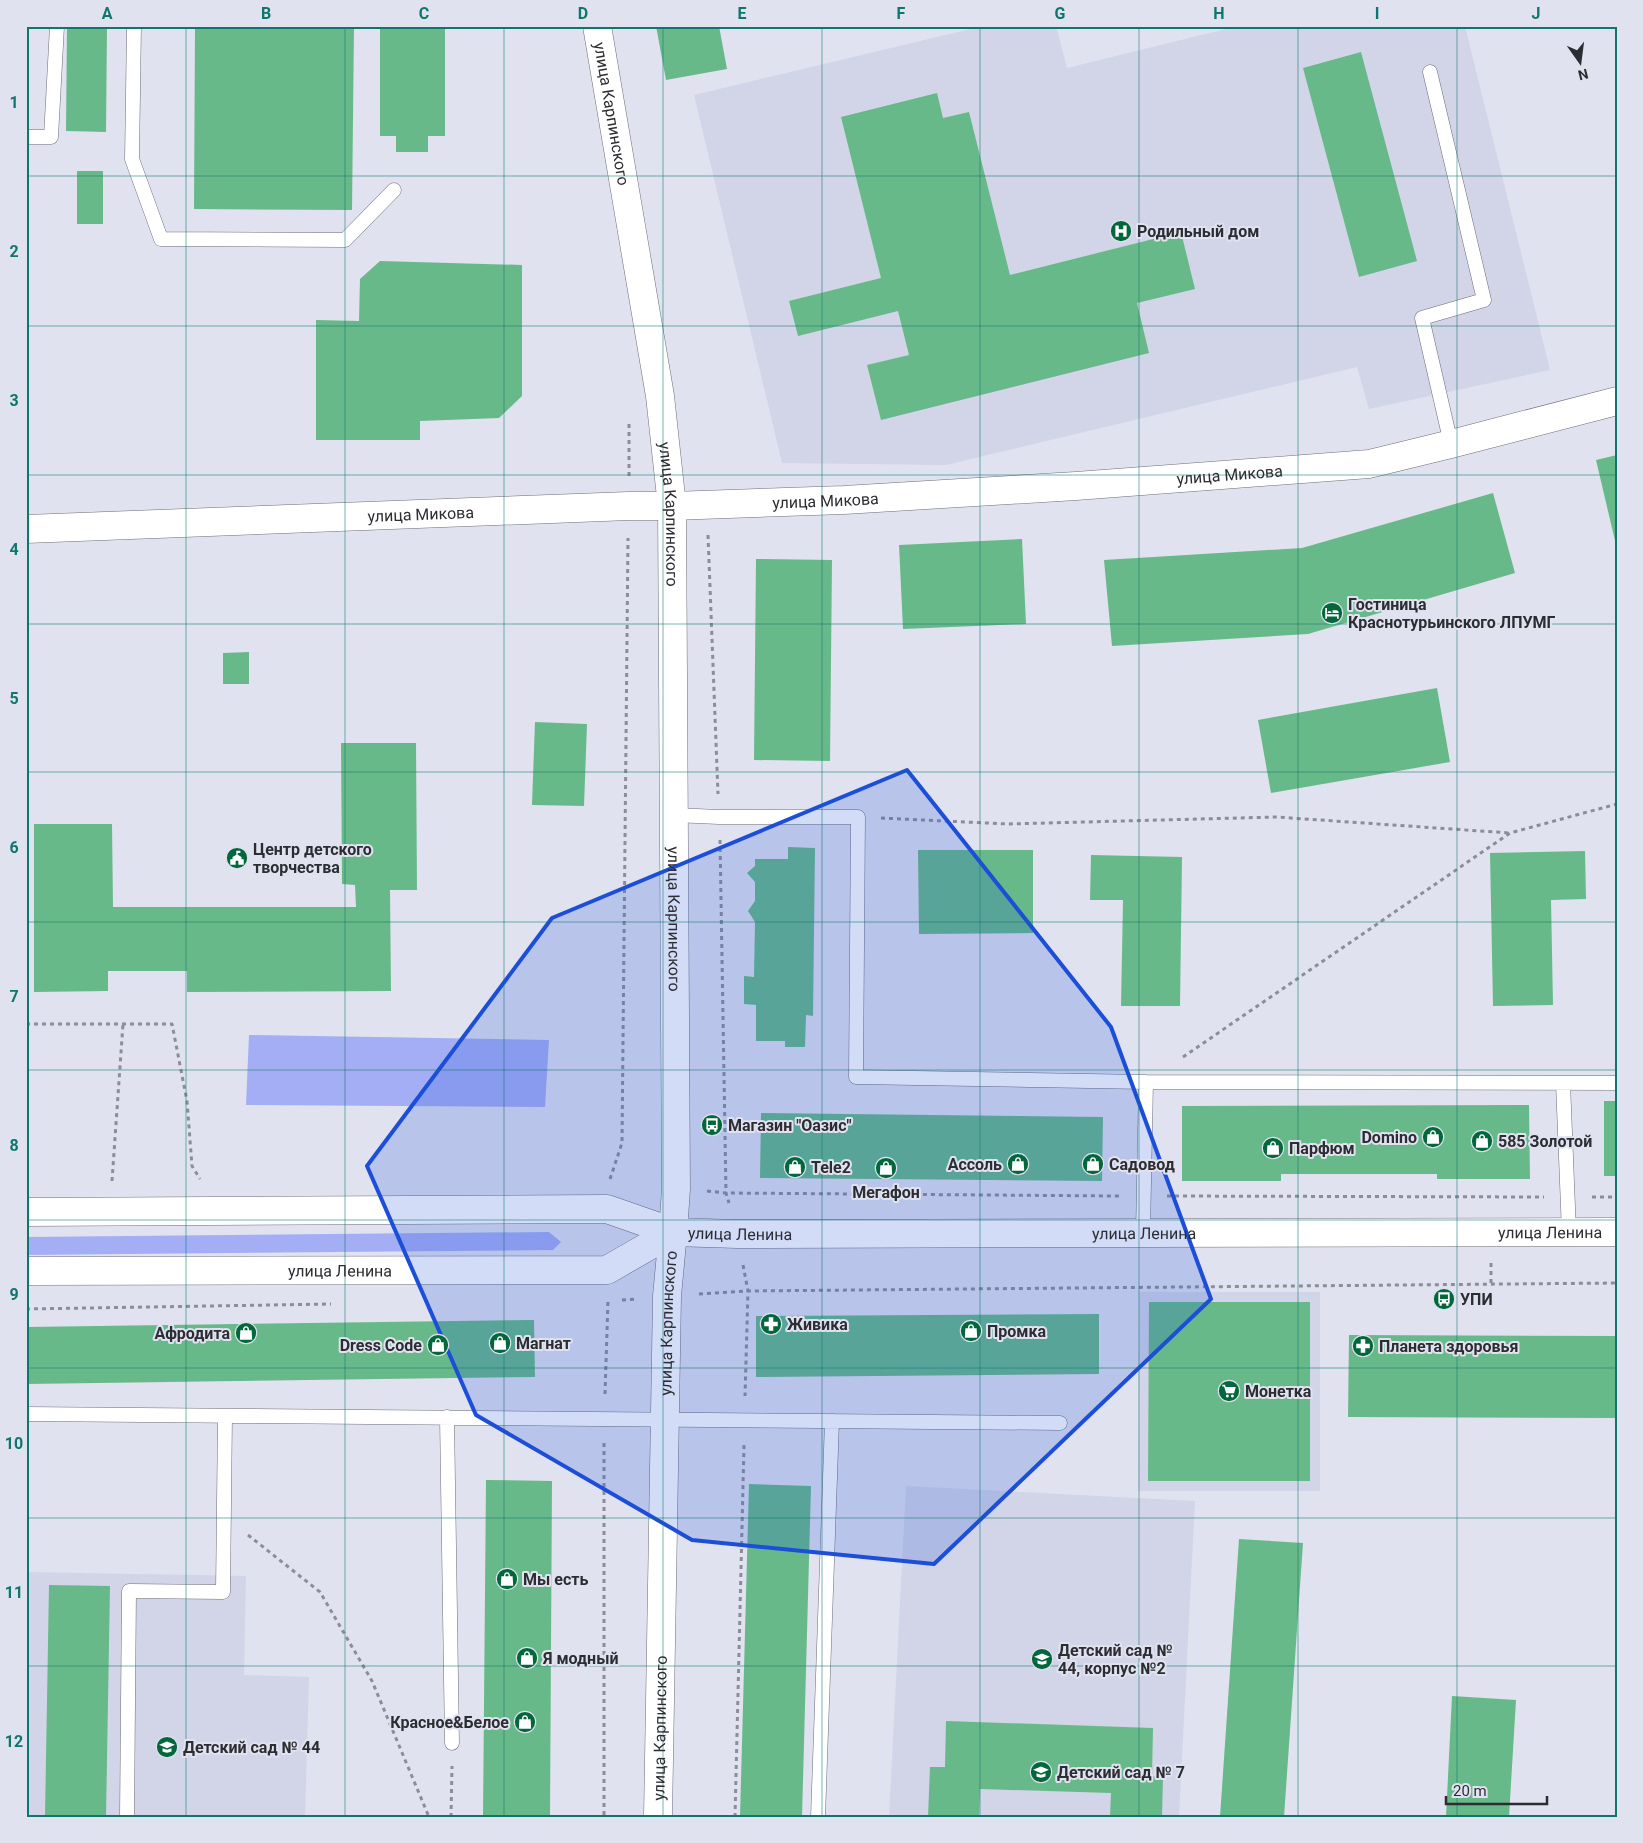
<svg xmlns="http://www.w3.org/2000/svg" width="1643" height="1843" font-family="Roboto,sans-serif">
  <rect width="100%" height="100%" fill="#e0e2ef"/>
  <!-- built -->
  <path fill="#d1d5e7" d="M983 26H1056L1067 68 1238 26H1465L1550 370 1369 409 1357 367 946 465 782 463 694 95Z
    M1139 1292H1320V1491H1138Z
    M906 1486 1195 1501 1179 1817H889Z
    M26 1572 246 1576 244 1675 309 1677 305 1817H26Z"/>
  <!-- green -->
  <path fill="#a4aef4" d="M249 1035 549 1040 545 1107 246 1105Z
    M549 1232 561 1242 553 1250 26 1255V1237Z"/>
  <!-- building -->
  <path fill="#68b989" d="M67 26H107L106 132 66 131Z
    M195 26H354L352 210 194 209Z
    M380 26H445V136H428V152H396V136H380Z
    M656 26H719L727 69 666 80Z
    M1361 52 1417 261 1359 277 1303 68Z
    M937 93 943 118 969 112 1010 275 1181 232 1195 289 1137 303 1149 353 881 420 867 365 909 355 898 311 798 336 789 301 881 278 841 117Z
    M77 171H103V224H77Z
    M380 261 522 265V396L499 418 420 421V440H316V320L359 321 360 279Z
    M1617 455V545H1616L1596 460Z
    M1493 493 1515 573 1308 634 1112 646 1104 560 1302 548Z
    M1022 539 1026 624 903 629 899 545Z
    M756 559 832 560 830 761 754 760Z
    M249 652V684H223V653Z
    M1437 688 1450 762 1271 793 1258 720Z
    M535 722 587 724 584 806 532 805Z
    M341 743H416L417 890H390L391 991 187 992V971H108V991L34 992V824H112L113 907H356L355 885 342 884Z
    M788 847 815 848 813 1016 806 1015 805 1047H785V1041H756V1005L744 1004V976L754 977 755 922 748 911 755 901V882L747 873 755 866V859H788Z
    M918 850H1033V933L919 934Z
    M1585 851 1586 899 1551 900 1553 1005 1493 1006 1490 853Z
    M1091 855 1182 857 1180 1006H1121L1123 900H1090Z
    M1604 1101H1617V1176H1604Z
    M1529 1105 1530 1179H1437V1174H1281V1181H1182V1106Z
    M761 1113 1103 1117 1102 1181 760 1178Z
    M1149 1302H1310V1481H1148Z
    M1099 1314V1374L756 1377V1316Z
    M534 1320 535 1377 26 1384V1327Z
    M1349 1335 1617 1336V1418L1348 1417Z
    M486 1480 552 1481 550 1817H483Z
    M749 1484 811 1486 802 1817H740Z
    M1239 1539 1303 1543 1284 1817H1220Z
    M49 1585 110 1586 106 1817H45Z
    M1452 1696 1516 1700 1509 1817H1446Z
    M946 1721 1153 1728 1152 1776 1163 1777 1162 1817H1110L1111 1793 980 1789 979 1817H928L930 1767H945Z"/>
  <g fill="none" stroke-linecap="round" stroke-linejoin="round">
    <!-- service casing -->
    <g stroke="#6c6e79" stroke-width="15">
      <path id="service" d="M134 26 132 159 161 239 345 240 394 190
        M1430 72 1484 300 1422 318 1451 444
        M26 137H51L57 26
        M674 815 719 817H858L856 1077 1146 1082
        M1563 1083 1569 1232
        M1143 1232 1146 1082 1617 1083
        M26 1414 1060 1423
        M447 1417 452 1743
        M127 1817 129 1591 223 1592 225 1416
        M818 1817 832 1421"/>
    </g>
    <!-- minor casing -->
    <g stroke="#6c6e79" stroke-width="29">
      <g id="minor">
        <path id="s1" d="M597 26 660 396 672 506 676 1189 673 1232"/>
        <path id="s2" d="M26 529 629 506H672L844 500 1076 486 1369 464 1451 444 1617 401"/>
      </g>
    </g>
    <!-- secondary casing -->
    <g stroke="#6c6e79" stroke-width="29">
      <g id="secondary">
        <path id="s3" d="M26 1212 607 1209 673 1232 737 1234 1617 1232"/>
        <path id="s4" d="M26 1271 607 1270 673 1232"/>
        <path id="s5" d="M658 1817 667 1296 673 1232"/>
      </g>
    </g>
    <!-- path -->
    <path stroke="#8c8e97" stroke-width="3" stroke-dasharray="4 4" stroke-linecap="butt" d="M629 476V423
      M708 535 718 794
      M881 818 1008 824 1276 817 1510 833
      M720 840 726 1193 729 1203
      M26 1024H172L187 1101 192 1166 200 1179
      M1183 1057 1510 833 1617 804
      M610 1179 622 1143 628 538
      M112 1181 123 1024
      M707 1191 726 1193 1119 1196
      M1167 1196 1544 1197
      M1592 1197H1617
      M1491 1263V1284
      M743 1265 748 1291 745 1396
      M699 1294 748 1291 1617 1283
      M622 1300 636 1299
      M26 1309 331 1304
      M605 1394 608 1300
      M604 1443V1817
      M248 1535 320 1592 372 1681 429 1817
      M451 1817 452 1766
      M735 1817 744 1445"/>
    <!-- service -->
    <use href="#service" stroke="#fff" stroke-width="14"/>
    <!-- minor -->
    <use href="#minor" stroke="#fff" stroke-width="28"/>
    <!-- secondary -->
    <use href="#secondary" stroke="#fff" stroke-width="28"/>
  </g>
  <!-- marked area -->
  <path fill="#1d4ed8" fill-opacity="0.2" stroke="#1d4ed8" stroke-width="4" stroke-linejoin="round" d="M907 770 1111 1027 1211 1299 934 1564 692 1540 476 1415 367 1166 552 918Z"/>
  <!-- grid -->
  <path fill="none" stroke="#0f766e" stroke-width="1" stroke-opacity="0.55" d="M186 26V1817M345 26V1817M504 26V1817M663 26V1817M822 26V1817M980 26V1817M1139 26V1817M1298 26V1817M1457 26V1817M26 176H1617M26 326H1617M26 475H1617M26 624H1617M26 772H1617M26 922H1617M26 1070H1617M26 1220H1617M26 1368H1617M26 1518H1617M26 1666H1617"/>
  <!-- icons -->
  <defs>
    <g id="hospital-disc" transform="scale(1.125)"><circle r="9.5" fill="#03673c" stroke="#e0e2ef"/><path d="M-5-5h3v3.5h4V-5h3V5h-3V1.5h-4V5h-3Z" fill="#fff"/></g>
    <g id="hotel-disc" transform="scale(1.125)"><circle r="9.5" fill="#03673c" stroke="#e0e2ef"/><path d="M-6-4.5h1.5V1H6V5H4.5V3h-9V5H-6ZM-4 0a1.8 1.8 0 1 1 3.6 0ZM.5 0V-2.5h3Q6-2.5 6 0Z" fill="#fff"/></g>
    <g id="civic-disc" transform="scale(1.125)"><circle r="9.5" fill="#03673c" stroke="#e0e2ef"/><path d="M-.6-6.5H3V-4.5H.6V-3L4-1V1h2V6H-6V1h2V-1L-.6-3ZM-1.2 2.5V6h2.4V2.5Z" fill="#fff"/></g>
    <g id="bus-disc" transform="scale(1.125)"><circle r="9.5" fill="#03673c" stroke="#e0e2ef"/><path d="M-5-6H5V4H4V6H2V4H-2V6H-4V4H-5ZM-3.5-4V0h7V-4ZM-3.5 1.2v1.5H-2V1.2ZM2 1.2v1.5H3.5V1.2Z" fill="#fff"/></g>
    <g id="shop-disc" transform="scale(1.125)"><circle r="9.5" fill="#03673c" stroke="#e0e2ef"/><path d="M-5-2.5h2.3a2.7 3.5 0 0 1 5.4 0H5L5.5 6h-11ZM-1.5-2.5h3a1.5 2.3 0 0 0-3 0Z" fill="#fff"/></g>
    <g id="pharmacy-disc" transform="scale(1.125)"><circle r="9.5" fill="#03673c" stroke="#e0e2ef"/><path d="M-2-6h4v4h4v4h-4v4h-4v-4h-4v-4h4Z" fill="#fff"/></g>
    <g id="supermarket-disc" transform="scale(1.125)"><circle r="9.5" fill="#03673c" stroke="#e0e2ef"/><path d="M-6-5.5h2.5l.6 2H6L4.5 2H-2.5L-4.4-4H-6ZM-1.5 3.2a1.3 1.3 0 1 0 .1 0ZM3 3.2a1.3 1.3 0 1 0 .1 0Z" fill="#fff"/></g>
    <g id="school-disc" transform="scale(1.125)"><circle r="9.5" fill="#03673c" stroke="#e0e2ef"/><path d="M0-5L7-2L0 1L-7-2ZM-4 1L0 2.5L4 1V4Q0 6-4 4Z" fill="#fff"/></g>
  </defs>
  <g fill-rule="evenodd">
    <use href="#hospital-disc" x="1121" y="231"/>
    <use href="#hotel-disc" x="1332" y="613"/>
    <use href="#civic-disc" x="237" y="858"/>
    <use href="#bus-disc" x="712" y="1125"/>
    <use href="#shop-disc" x="1433" y="1137"/>
    <use href="#shop-disc" x="1482" y="1141"/>
    <use href="#shop-disc" x="1273" y="1148"/>
    <use href="#shop-disc" x="1018" y="1164"/>
    <use href="#shop-disc" x="1093" y="1164"/>
    <use href="#shop-disc" x="795" y="1167"/>
    <use href="#shop-disc" x="886" y="1168"/>
    <use href="#bus-disc" x="1444" y="1299"/>
    <use href="#pharmacy-disc" x="771" y="1324"/>
    <use href="#shop-disc" x="971" y="1331"/>
    <use href="#shop-disc" x="246" y="1333"/>
    <use href="#shop-disc" x="500" y="1343"/>
    <use href="#shop-disc" x="438" y="1345"/>
    <use href="#pharmacy-disc" x="1363" y="1346"/>
    <use href="#supermarket-disc" x="1229" y="1391"/>
    <use href="#shop-disc" x="507" y="1579"/>
    <use href="#shop-disc" x="527" y="1658"/>
    <use href="#school-disc" x="1042" y="1659"/>
    <use href="#shop-disc" x="525" y="1722"/>
    <use href="#school-disc" x="167" y="1747"/>
    <use href="#school-disc" x="1041" y="1772"/>
  </g>
  <g text-anchor="middle" dominant-baseline="central" stroke-width="4" stroke-linejoin="round" paint-order="stroke">
    <!-- street labels -->
    <g font-size="16" fill="#2c2d32" stroke="#e0e2ef">
      <text stroke="none"><textPath href="#s1" startOffset="89">улица Карпинского</textPath></text>
      <text stroke="none"><textPath href="#s2" startOffset="1205">улица Микова</textPath></text>
      <text stroke="none"><textPath href="#s2" startOffset="800">улица Микова</textPath></text>
      <text stroke="none"><textPath href="#s2" startOffset="395">улица Микова</textPath></text>
      <text stroke="none"><textPath href="#s1" startOffset="494">улица Карпинского</textPath></text>
      <text stroke="none"><textPath href="#s1" startOffset="899">улица Карпинского</textPath></text>
      <text stroke="none"><textPath href="#s3" startOffset="1122">улица Ленина</textPath></text>
      <text stroke="none"><textPath href="#s3" startOffset="1528">улица Ленина</textPath></text>
      <text stroke="none"><textPath href="#s3" startOffset="718">улица Ленина</textPath></text>
      <text stroke="none"><textPath href="#s4" startOffset="314">улица Ленина</textPath></text>
      <text stroke="none"><textPath href="#s5" startOffset="494">улица Карпинского</textPath></text>
      <text stroke="none"><textPath href="#s5" startOffset="89">улица Карпинского</textPath></text>
    </g>
    <!-- poi labels -->
    <g font-size="16" font-weight="bold" fill="#2c2d32" stroke="#e0e2ef" text-anchor="start">
      <text x="1137" y="231">Родильный дом</text>
      <text x="1348" y="604">Гостиница<tspan x="1348" dy="18">Краснотурьинского ЛПУМГ</tspan></text>
      <text x="253" y="849">Центр детского<tspan x="253" dy="18">творчества</tspan></text>
      <text x="728" y="1125">Магазин "Оазис"</text>
      <text x="1417" y="1137" text-anchor="end">Domino</text>
      <text x="1498" y="1141">585 Золотой</text>
      <text x="1289" y="1148">Парфюм</text>
      <text x="1002" y="1164" text-anchor="end">Ассоль</text>
      <text x="1109" y="1164">Садовод</text>
      <text x="811" y="1167">Tele2</text>
      <text x="886" y="1192" text-anchor="middle">Мегафон</text>
      <text x="1460" y="1299">УПИ</text>
      <text x="787" y="1324">Живика</text>
      <text x="987" y="1331">Промка</text>
      <text x="230" y="1333" text-anchor="end">Афродита</text>
      <text x="516" y="1343">Магнат</text>
      <text x="422" y="1345" text-anchor="end">Dress Code</text>
      <text x="1379" y="1346">Планета здоровья</text>
      <text x="1245" y="1391">Монетка</text>
      <text x="523" y="1579">Мы есть</text>
      <text x="1058" y="1650">Детский сад №<tspan x="1058" dy="18">44, корпус №2</tspan></text>
      <text x="543" y="1658">Я модный</text>
      <text x="509" y="1722" text-anchor="end">Красное&amp;Белое</text>
      <text x="183" y="1747">Детский сад № 44</text>
      <text x="1057" y="1772">Детский сад № 7</text>
    </g>
  </g>
  <!-- border -->
  <rect width="1643" height="1843" fill="none" stroke="#e0e2ef" stroke-width="55"/>
  <!-- north arrow -->
  <g transform="translate(1580 62) rotate(166)" stroke="#e0e2ef" stroke-width="4" paint-order="stroke">
  <path d="M0-4L9 19L0 12L-9 19Z" fill="#2c2d32"/>
  <text y="-8" font-size="14" font-weight="bold" text-anchor="middle" fill="#2c2d32">N</text>
  </g>
  <!-- scale -->
  <path d="M1446 1796v8h101v-8" fill="none" stroke="#2c2d32" stroke-width="2.5"/>
  <text x="1453" y="1796" font-size="15" fill="#2c2d32" stroke="#e0e2ef" stroke-width="4" paint-order="stroke">20 m</text>
  <rect x="28" y="28" width="1588" height="1788" fill="none" stroke="#0f766e" stroke-width="2"/>
  <g font-size="16" text-anchor="middle" font-weight="bold" fill="#0f766e">
    <text x="107" y="19">A</text>
    <text x="266" y="19">B</text>
    <text x="424" y="19">C</text>
    <text x="583" y="19">D</text>
    <text x="742" y="19">E</text>
    <text x="901" y="19">F</text>
    <text x="1060" y="19">G</text>
    <text x="1219" y="19">H</text>
    <text x="1377" y="19">I</text>
    <text x="1536" y="19">J</text>
    <text x="14" y="108">1</text>
    <text x="14" y="257">2</text>
    <text x="14" y="406">3</text>
    <text x="14" y="555">4</text>
    <text x="14" y="704">5</text>
    <text x="14" y="853">6</text>
    <text x="14" y="1002">7</text>
    <text x="14" y="1151">8</text>
    <text x="14" y="1300">9</text>
    <text x="14" y="1449">10</text>
    <text x="14" y="1598">11</text>
    <text x="14" y="1747">12</text>
  </g>
</svg>
